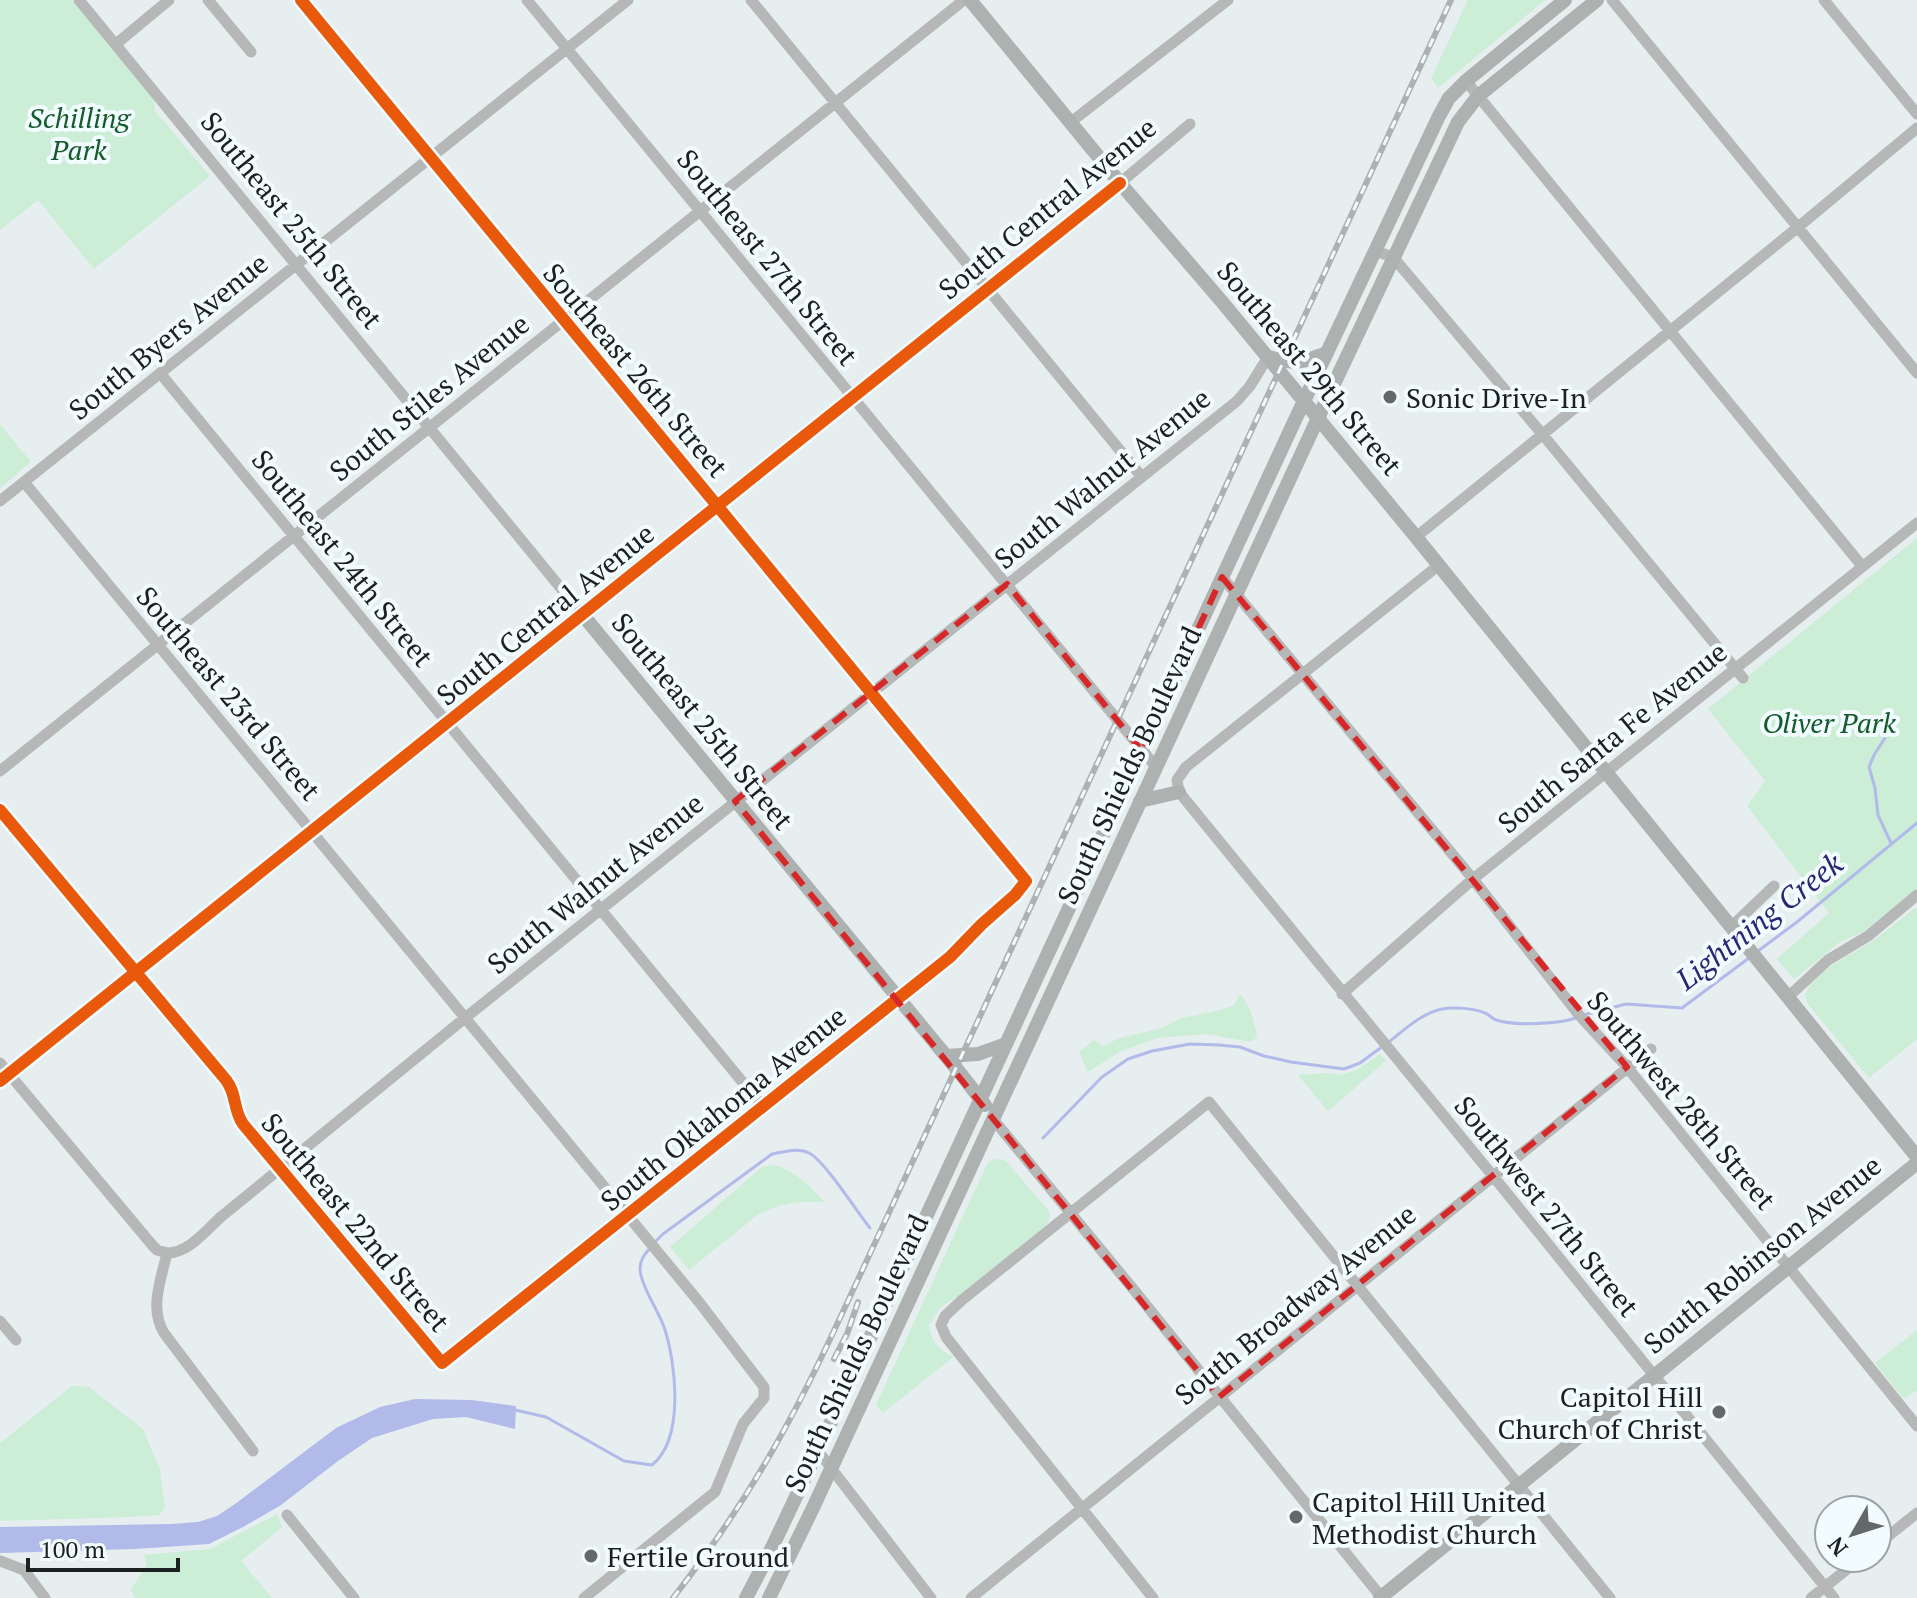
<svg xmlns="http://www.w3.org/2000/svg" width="1917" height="1598" font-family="'PT Serif',serif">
  <rect width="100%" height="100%" fill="#e6eef0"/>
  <!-- green -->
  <path fill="#ccedd6" d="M0 0H72L154 100 155 111 210 176 94 269 38 200 0 230Z
    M1468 0H1545L1438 88 1431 78Z
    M0 424 31 462 0 488Z
    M1917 538V888L1864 931 1840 942 1794 979 1777 959 1829 913 1747 806 1765 781 1708 709Z
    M1917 908V1039L1869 1078 1808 1004 1805 994C1818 969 1848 957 1871 942 1885 933 1898 921 1912 910Z
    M1240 994C1251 1007 1254 1020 1257 1037L1251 1042 1206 1034 1158 1038 1121 1051 1088 1072 1079 1052 1094 1040 1103 1046 1119 1038 1159 1029 1182 1018 1217 1011 1234 1005Z
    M1380 1054 1386 1061 1328 1111 1298 1075 1328 1073 1340 1075 1357 1070Z
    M1000 1159 1006 1161 1049 1211 1050 1217 1046 1225 958 1296 948 1302 940 1308 929 1325C931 1341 938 1349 953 1357L883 1413 876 1405 987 1164 992 1160Z
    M775 1165C795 1171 810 1186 824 1202H798L778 1206 759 1214 689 1270 670 1247 762 1167Z
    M1917 1330V1390L1906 1398 1902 1397 1875 1363Z
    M72 1386 89 1387 143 1429 160 1470 165 1508 159 1515 129 1517 0 1521V1443Z
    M277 1514 282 1527 241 1561 272 1598H135L131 1590 147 1564 144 1555 210 1549Z"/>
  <!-- water -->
  <path fill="#b2baea" d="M415 1399 472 1400 516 1406 515 1429 466 1417 433 1419 372 1438 338 1461 281 1505 245 1526 209 1544 135 1549 0 1553V1527L171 1524 198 1522 217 1516 235 1504 336 1428 380 1407Z"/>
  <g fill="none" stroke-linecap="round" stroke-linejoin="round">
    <!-- stream -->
    <path stroke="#b2baea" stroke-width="3" d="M1885 738 1874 755 1869 767 1875 788 1878 815 1891 843
      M1758 951 1797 922 1917 823
      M1583 1015 1626 1004 1682 1008 1749 958
      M1389 1042C1404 1030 1422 1013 1442 1009 1454 1007 1474 1008 1485 1013 1488 1014 1493 1019 1496 1020 1514 1026 1558 1024 1576 1018
      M1043 1138 1102 1077 1128 1059 1152 1051 1190 1044 1219 1045 1240 1047 1264 1056 1291 1062 1344 1069 1360 1063 1383 1046
      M656 1241 663 1234 772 1154C784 1152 798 1147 809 1153 824 1160 857 1212 870 1228
      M515 1410 546 1417 624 1461 652 1465C685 1439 676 1362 664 1327 658 1310 641 1286 640 1269 640 1259 645 1254 651 1247"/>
    <!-- minor -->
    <path stroke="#b6b8b8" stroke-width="11" d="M79 0 582 614
      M208 0 251 52
      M527 0 1156 767
      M751 0 1141 476
      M1612 0 1917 373
      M1824 0 1917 114
      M116 44 169 0
      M1466 81 1862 566
      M1071 122 1228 0
      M1120 183 1190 124
      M1375 251 1393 257 1543 435 1743 678
      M160 373 763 1107
      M24 482 699 1302 764 1387V1398L743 1424 715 1492 584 1598
      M0 501 628 0
      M1416 537 1797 228 1917 128
      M1439 565 1186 767 1177 780 1179 792 1493 1176 1834 1598
      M1222 577 1473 879 1579 1015 1627 1067 1917 1426
      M0 771 964 0
      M0 810 226 1080C237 1094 233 1110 243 1124L442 1363 950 957 982 924 1015 895 1026 881 301 0
      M1731 927 1774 886
      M1342 994 1473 879 1917 523
      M1788 997 1828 960 1868 936 1917 895
      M0 1063 153 1246 157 1250 167 1253
      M993 1119 1134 1290 1382 1598
      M167 1253C189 1253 206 1230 222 1216L465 1018 1237 401 1250 386 1268 357
      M167 1253C161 1280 149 1308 164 1333L253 1451
      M0 1321 16 1340
      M818 1451 931 1598
      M287 1515 354 1598
      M1877 1545 1917 1513
      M0 1561 24 1570 45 1598
      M971 1598 1651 1049
      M1153 1598 946 1337 941 1325 945 1316 962 1300 1209 1102 1610 1598
      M1811 1598 1861 1558"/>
    <!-- major -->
    <path stroke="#adb2b1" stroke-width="14" d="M970 0 1120 183 1223 303 1416 537 1917 1157
      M1268 357C1297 365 1299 363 1327 353
      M582 614 960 1073 985 1105
      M1140 801 1179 792
      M946 1056 978 1054 1006 1044
      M0 1081 1120 183
      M746 1598 768 1556 825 1435 1295 420 1439 116 1449 98 1466 81 1565 0
      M769 1598 812 1510 1325 403 1458 122 1478 96 1597 0
      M1380 1598 1917 1163"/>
    <!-- rail casing -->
    <g stroke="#adb1b1" stroke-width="6">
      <path id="rail" d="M834 1359 847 1334 858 1302
        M673 1598C712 1548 748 1495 779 1439 809 1386 835 1329 861 1273L1451 0"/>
    </g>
    <!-- rail -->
    <use href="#rail" stroke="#f2fcff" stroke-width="3" stroke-dasharray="9" stroke-linecap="butt"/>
    <!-- cycleway casing -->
    <g stroke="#f2fcff" stroke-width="17">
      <path id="cycleway" d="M0 810 226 1080C237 1094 233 1110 243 1124L442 1363 950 957 982 924 1015 895 1026 881 301 0
        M0 1081 1120 183"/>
    </g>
    <!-- cycleway -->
    <use href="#cycleway" stroke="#e8590c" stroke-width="12"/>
  </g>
  <!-- marked area -->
  <path fill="none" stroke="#d62828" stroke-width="6" stroke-dasharray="16 10" stroke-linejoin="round" d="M1222 577 1627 1067 1219 1397 735 801 1007 584 1142 751Z"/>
  <!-- markers -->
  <g fill="#636869" stroke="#f2fcff" stroke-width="3">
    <circle cx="1390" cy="397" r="8"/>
    <circle cx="1719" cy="1412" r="8"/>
    <circle cx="1296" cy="1517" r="8"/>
    <circle cx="591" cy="1556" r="8"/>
  </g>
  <g text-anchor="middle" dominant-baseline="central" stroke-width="8" stroke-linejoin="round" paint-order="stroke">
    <!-- park labels -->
    <g font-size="28" font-style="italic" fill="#155b2c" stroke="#f2fcff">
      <text x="79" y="117">Schilling<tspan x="79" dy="32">Park</tspan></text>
      <text x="1829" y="722">Oliver Park</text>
    </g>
    <!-- street labels -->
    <g font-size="28" fill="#1c2021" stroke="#f2fcff">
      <text transform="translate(1047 208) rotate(-39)">South Central Avenue</text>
      <text transform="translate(292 220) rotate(51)">Southeast 25th Street</text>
      <text transform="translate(768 257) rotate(51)">Southeast 27th Street</text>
      <text transform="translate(168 336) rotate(-39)">South Byers Avenue</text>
      <text transform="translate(1310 368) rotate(50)">Southeast 29th Street</text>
      <text transform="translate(636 370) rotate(50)">Southeast 26th Street</text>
      <text transform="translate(429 397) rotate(-39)">South Stiles Avenue</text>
      <text transform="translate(1102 478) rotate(-39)">South Walnut Avenue</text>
      <text transform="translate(343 558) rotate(51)">Southeast 24th Street</text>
      <text transform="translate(545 614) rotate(-39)">South Central Avenue</text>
      <text transform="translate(229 693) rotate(50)">Southeast 23rd Street</text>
      <text transform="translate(703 721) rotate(51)">Southeast 25th Street</text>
      <text transform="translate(1612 737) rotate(-39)">South Santa Fe Avenue</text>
      <text transform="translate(1129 765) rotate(-65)">South Shields Boulevard</text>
      <text transform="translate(595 883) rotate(-39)">South Walnut Avenue</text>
      <text transform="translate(1682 1100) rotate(50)">Southwest 28th Street</text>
      <text transform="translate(723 1108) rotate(-39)">South Oklahoma Avenue</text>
      <text transform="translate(1547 1206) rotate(51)">Southwest 27th Street</text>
      <text transform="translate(356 1222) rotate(50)">Southeast 22nd Street</text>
      <text transform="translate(1762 1254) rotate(-39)">South Robinson Avenue</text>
      <text transform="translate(1295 1304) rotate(-39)">South Broadway Avenue</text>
      <text transform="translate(856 1353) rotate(-65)">South Shields Boulevard</text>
    </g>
    <!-- poi labels -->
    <g font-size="28" fill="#1c2021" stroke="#f2fcff" text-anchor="start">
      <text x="1406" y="397">Sonic Drive-In</text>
      <text x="1703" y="1396" text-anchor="end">Capitol Hill<tspan x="1703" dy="32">Church of Christ</tspan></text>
      <text x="1312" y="1501">Capitol Hill United<tspan x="1312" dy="32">Methodist Church</tspan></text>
      <text x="607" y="1556">Fertile Ground</text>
    </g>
    <!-- water labels -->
    <g font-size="30" font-style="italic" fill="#2b2774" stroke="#f2fcff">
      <text transform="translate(1759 921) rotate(-38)">Lightning Creek</text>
    </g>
  </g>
  <!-- north arrow -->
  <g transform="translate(1853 1534) rotate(231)"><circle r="38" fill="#f2fcff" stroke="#9ca4a6" stroke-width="2"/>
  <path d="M0-6L14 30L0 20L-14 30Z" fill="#636869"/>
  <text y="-12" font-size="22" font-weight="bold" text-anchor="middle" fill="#1c2021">N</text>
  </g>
  <!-- scale -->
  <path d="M28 1558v12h150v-12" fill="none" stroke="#1c2021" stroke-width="4"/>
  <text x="40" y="1558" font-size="24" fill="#1c2021" stroke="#f2fcff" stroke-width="6" paint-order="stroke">100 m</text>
</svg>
